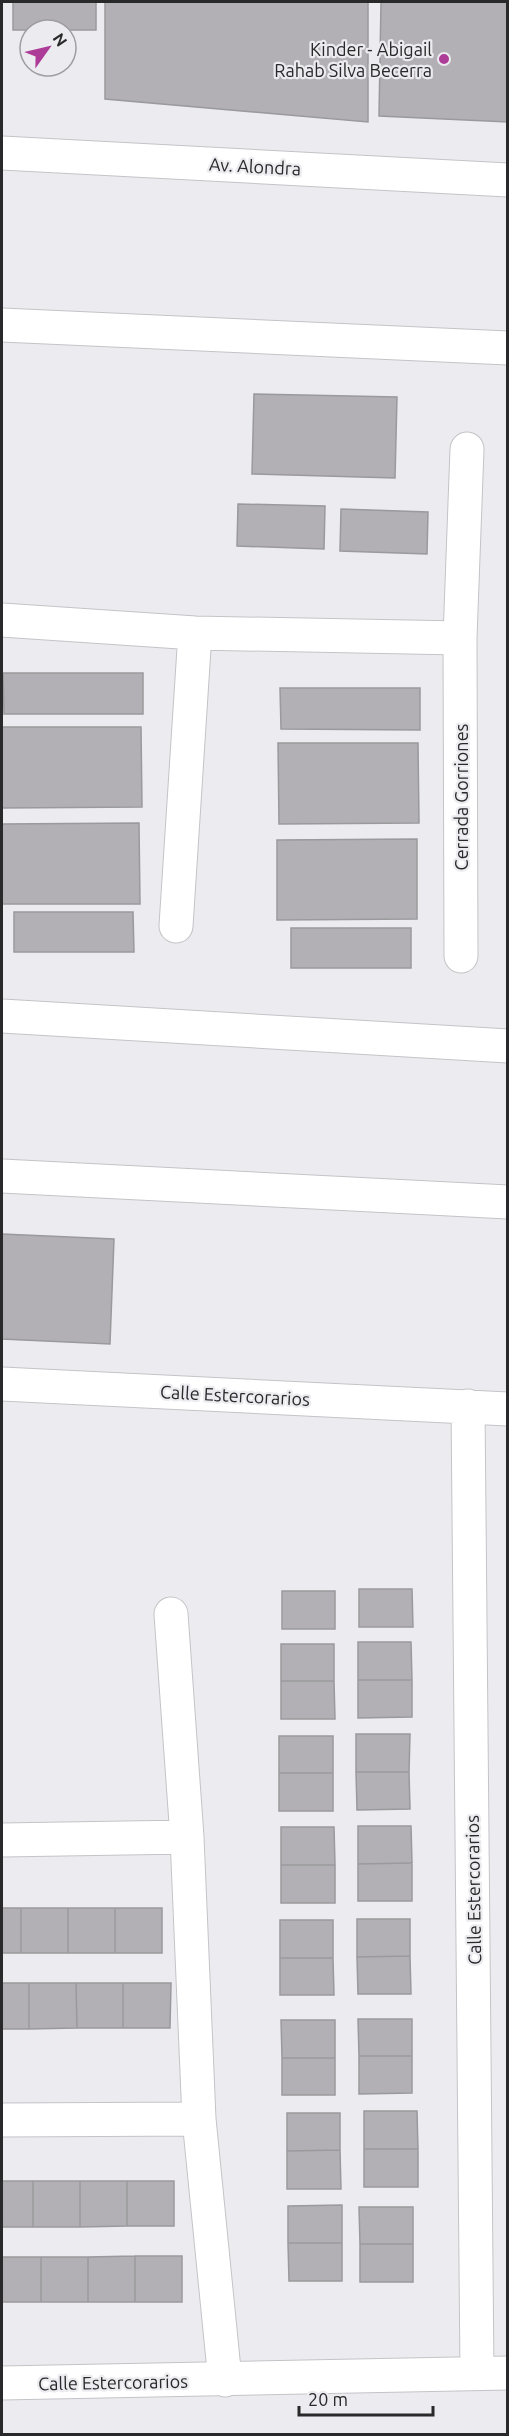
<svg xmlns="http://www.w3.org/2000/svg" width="509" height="2436" font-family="Ubuntu,sans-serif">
  <rect width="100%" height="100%" fill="#ecebef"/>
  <!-- building -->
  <path fill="#b2b0b4" stroke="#9a999c" stroke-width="1.5" d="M13 2H96V30H13Z
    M105 2H368V122L105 99Z
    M381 2H508V122L379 116Z
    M254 394 397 397 395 478 252 474Z
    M238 504 325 506 324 549 237 546Z
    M341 509 428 512 427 554 340 551Z
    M3 673H143V714H4Z
    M280 688H420V730L281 729Z
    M2 727H141L142 807 2 808Z
    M278 743H418L419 823 279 824Z
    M139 823 140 904H2V824Z
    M417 839V919L277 920V840Z
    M14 912H133L134 952H14Z
    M291 928H411V968H291Z
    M2 1234 114 1239 110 1344 2 1339Z
    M359 1589H412L413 1627H359Z
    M282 1591H335V1629H282Z
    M358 1642H411L412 1680H358Z
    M281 1644H334V1681H281Z
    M358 1680H412V1717L358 1718Z
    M281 1681H334L335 1719H281Z
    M356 1734H410L409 1772H356Z
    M279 1736H333V1773H279Z
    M356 1772H409L410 1809 357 1810Z
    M279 1773H333V1811H279Z
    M358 1826H411L412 1863 358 1864Z
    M281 1827H334L335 1865H281Z
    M412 1863V1901H358V1864Z
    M281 1865H335V1903H281Z
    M2 1908H21V1953H2Z
    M21 1908H68V1953H21Z
    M68 1908H115V1953H68Z
    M115 1908H162V1953H115Z
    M357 1919H410V1956L357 1957Z
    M280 1920H333V1958H280Z
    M410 1956 411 1994H358L357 1957Z
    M280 1958H333L334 1995H280Z
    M2 1983H29V2029H2Z
    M29 1983H76L77 2028 29 2029Z
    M76 1983H123V2028H77Z
    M123 1983H171L170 2028H123Z
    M358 2019H412V2056H359Z
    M281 2020H335V2058H282Z
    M359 2056H412V2093L359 2094Z
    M282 2058H335V2095H282Z
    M364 2111H417L418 2149H364Z
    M287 2113H340V2150L287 2151Z
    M364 2149H418V2187H364Z
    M340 2150 341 2189H287V2151Z
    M2 2181H33V2227H2Z
    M33 2181H80V2227H33Z
    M80 2181H127V2226L80 2227Z
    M127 2181H174V2226H127Z
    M342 2205V2243H288V2206Z
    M359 2207H413V2244H360Z
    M288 2243H342V2281H289Z
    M360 2244H413V2282H360Z
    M135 2256V2302H88V2257Z
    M135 2256H182V2302H135Z
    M2 2257H41V2302H2Z
    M41 2257H88V2302H41Z"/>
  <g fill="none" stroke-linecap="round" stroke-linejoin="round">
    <!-- street casing -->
    <g stroke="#c4c4c8" stroke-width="35">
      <path id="street" d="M2 620 195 633 460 638
        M176 926 195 633
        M461 956 460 638 467 449
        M2 1384 508 1409
        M468 1406 477 2373
        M171 1614 187 1837 199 2119 225 2380
        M2 1840 187 1837
        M2 2120 199 2119
        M2 2383 508 2373"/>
    </g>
    <!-- secondary casing -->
    <g stroke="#c4c4c8" stroke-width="35">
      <path id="secondary" d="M2 153 508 180
        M2 325 508 348
        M2 1016 508 1046
        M2 1176 508 1202"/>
    </g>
    <!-- street -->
    <use href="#street" stroke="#fff" stroke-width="33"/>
    <!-- secondary -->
    <use href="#secondary" stroke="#fff" stroke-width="33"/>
  </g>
  <!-- markers -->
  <circle fill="#ad3c98" stroke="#ecebef" stroke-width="2" cx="444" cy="59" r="6"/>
  <g text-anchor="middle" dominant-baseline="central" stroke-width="4.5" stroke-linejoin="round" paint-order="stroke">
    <!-- poi labels -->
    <g font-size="18" fill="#29292b" stroke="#ecebef" text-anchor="end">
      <text x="432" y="49">Kinder - Abigail<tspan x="432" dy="21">Rahab Silva Becerra</tspan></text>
    </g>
    <!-- street labels -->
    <g font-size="18" fill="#29292b" stroke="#ecebef">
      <text transform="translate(255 166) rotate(3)">Av. Alondra</text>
      <text transform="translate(461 797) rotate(-90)">Cerrada Gorriones</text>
      <text transform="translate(235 1395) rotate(3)">Calle Estercorarios</text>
      <text transform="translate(473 1890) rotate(-91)">Calle Estercorarios</text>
      <text transform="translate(113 2382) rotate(-1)">Calle Estercorarios</text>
    </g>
  </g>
  <!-- border -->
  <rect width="509" height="2436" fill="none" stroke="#29292b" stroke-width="6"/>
  <!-- north arrow -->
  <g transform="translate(48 48) rotate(56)"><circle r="28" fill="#ecebef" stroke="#9e9da1" stroke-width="1.5"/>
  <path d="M0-4.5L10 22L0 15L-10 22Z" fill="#ad3c98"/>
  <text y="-9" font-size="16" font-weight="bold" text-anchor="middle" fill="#29292b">N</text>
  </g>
  <!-- scale -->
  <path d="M299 2406v9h134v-9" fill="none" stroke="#29292b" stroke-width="3"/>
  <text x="308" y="2406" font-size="18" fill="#29292b" stroke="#ecebef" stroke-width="4.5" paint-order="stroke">20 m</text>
</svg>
